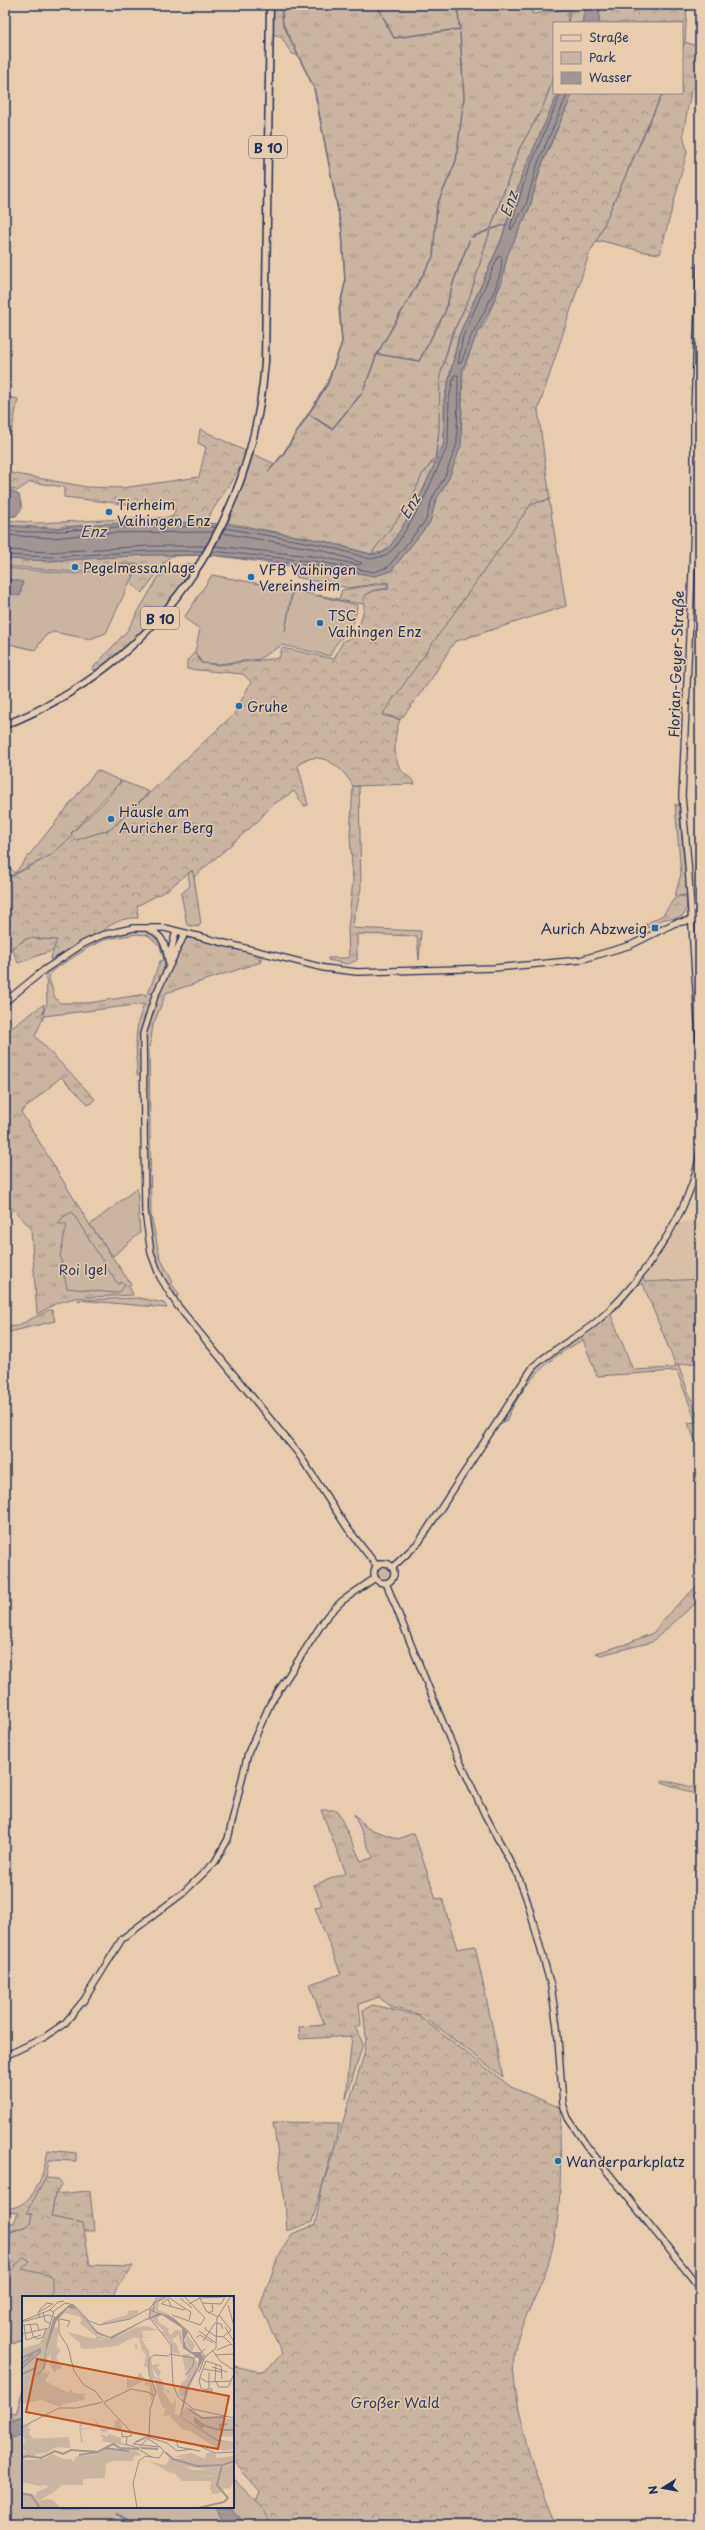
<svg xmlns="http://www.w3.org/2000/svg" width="705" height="2530" font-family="'Playpen Sans',sans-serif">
  <defs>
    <pattern id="grass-tufts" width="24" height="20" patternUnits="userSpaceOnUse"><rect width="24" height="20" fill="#cab5a2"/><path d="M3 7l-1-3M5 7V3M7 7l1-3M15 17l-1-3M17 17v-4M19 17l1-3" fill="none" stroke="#a39487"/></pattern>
    <pattern id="forest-crowns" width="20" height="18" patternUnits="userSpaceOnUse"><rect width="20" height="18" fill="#cab5a2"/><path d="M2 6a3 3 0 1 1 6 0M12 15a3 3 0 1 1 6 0" fill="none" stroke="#a39487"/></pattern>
  </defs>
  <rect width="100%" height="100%" fill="#e7ccae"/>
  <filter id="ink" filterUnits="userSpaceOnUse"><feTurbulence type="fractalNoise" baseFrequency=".025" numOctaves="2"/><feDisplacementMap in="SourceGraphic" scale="8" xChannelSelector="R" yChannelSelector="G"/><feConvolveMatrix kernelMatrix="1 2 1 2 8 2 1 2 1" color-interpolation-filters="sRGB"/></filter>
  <g filter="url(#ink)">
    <!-- built -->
    <path fill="#d8c0a8" d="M697 397H700V491H696Z
      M700 1220V1279L645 1282 642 1275 679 1223Z"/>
    <!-- grass -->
    <path fill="url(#grass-tufts)" stroke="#727280" fill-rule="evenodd" d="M272 5H532V14L569 9 567 23H554V75L543 107 519 149 491 227 470 296 451 336 440 376 439 431 435 458 422 475 410 503 371 554 324 541 228 523 253 454 275 464 283 455 328 384 342 342 340 309 345 282 342 231 314 88 298 56 291 53 282 38 273 34Z
      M685 42 700 47 699 82 691 91 683 134 687 152 660 254 645 252 602 241 596 242 663 93H682V49Z
      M549 500 566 606 454 642 432 678 401 719 382 714 531 504Z
      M184 564H195C168 606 136 640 97 670H93L92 669 127 631 160 574Z
      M388 583V588L373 590 366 594 364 604 318 597 319 595 339 599 342 590Z
      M97 770 121 781 71 833 73 836 51 855 5 879V863L15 873Z
      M353 786H359L361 888 352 928 421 931 419 960 417 936 357 934V960L348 964 328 960V958H349L348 928 353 881 350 836Z
      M675 804 679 806 687 895 675 896 681 874Z
      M193 870 201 924 198 927 187 925 181 894 190 886 188 874Z
      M680 896 686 897C688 917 684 918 665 919 660 920 653 925 648 928L646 924 663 915 674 899Z
      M144 931C178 940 164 972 154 993L148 994 160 961 164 960 160 946 148 935 137 934 107 939 91 946 56 968 50 973 49 979 55 998 60 1003H88L146 994V997H152L143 1023 140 1075H137L136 1040 138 1022 144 1004 44 1016 35 1036 95 1099 89 1105 61 1077 21 1112 90 1225 131 1284 129 1286 133 1295 75 1298 57 1303 37 1314 31 1228 11 1207 5 1208V1033L44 1004 43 1014 47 1003 46 972C76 951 106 930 144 931Z
      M28 938 58 940 54 950 18 963 12 948Z
      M190 938 259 955 262 959H258L261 962 166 993 153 1025 149 1052 151 1215 160 1258 173 1282 171 1283 179 1294 177 1297 165 1281 156 1262 148 1228 145 1035 155 1001 185 939Z
      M642 1275 645 1282 700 1279V1362L678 1365 700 1422V1452L688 1423 696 1422 677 1371 597 1376 583 1340C546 1359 523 1383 506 1421L505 1420 501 1425 498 1424 536 1366 586 1331ZM639 1284H643L676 1366 674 1368 633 1370 611 1315Z
      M139 1298 164 1303 167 1308 78 1300Z
      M49 1310H52L55 1321 5 1333V1327L17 1326Z
      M376 1573a8 8 0 1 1 16 0a8 8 0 1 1-16 0Z
      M700 1583V1599L652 1642 601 1655 596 1653 623 1645 653 1633 671 1611Z
      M663 1780 700 1789V1796L662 1782Z
      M321 1810H337L361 1861 373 1858 354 1814 367 1828 398 1839 414 1833 436 1899 442 1898 457 1949 475 1946 503 2077 422 2015 390 2007 379 1997 359 2004 361 2025 355 2027 363 2044 346 2099 352 2036 300 2039 299 2027 324 2025 310 1984 341 1974 315 1908 322 1905 314 1885 346 1873Z
      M273 2122 340 2123 312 2222 287 2231 285 2201Z
      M48 2150 76 2153V2161L49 2160 46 2178 27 2213 32 2214 30 2225 11 2231 5 2244V2222L14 2223 18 2213 6 2212V2209C36 2206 43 2176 48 2150Z
      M90 2191 94 2231H84L83 2223 51 2217 55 2194Z"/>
    <!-- forest -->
    <path fill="url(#forest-crowns)" stroke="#727280" d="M572 5H586L582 23H568Z
      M600 5H687L685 42 682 49V23H599Z
      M554 77V93H558L522 175 501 240 459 335 444 399V443L417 503 391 545 383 552 371 554 410 503 422 475 436 458 439 431 440 376 452 336 470 296 491 228 520 148 543 107Z
      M573 93H662L596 242 589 254 538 410 550 499 531 504 382 715 400 720C394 733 392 759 402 771 406 776 413 778 415 784L353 786C343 767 319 747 298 765L308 805 304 806 294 791 271 806 258 821 194 877 192 870 167 890 137 906 138 918C120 917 110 925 97 935 83 945 65 952 50 960L57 940 28 938 5 952V880L51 855 73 836 76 840 111 829 234 714 251 682 243 674 187 669V661L195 652 201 663 219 665 279 658 282 648 334 659 343 641 357 636 364 608V596L374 591 389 589 388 582 348 588 296 577 297 567 212 555 170 556 142 593 131 583 139 564H110L77 572 5 566V559L50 561 148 555H212L320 567 375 576 391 571 430 522 436 500 449 478 461 445 463 371 476 336 486 321 502 282 507 256 530 207 541 167Z
      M200 429 247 452 241 466 205 522 100 524 52 528 5 525V520L37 523 172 517 175 512 174 503 142 506 64 497V487L30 482 17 491 5 485V472L87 487 122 488 199 477 206 447 198 443Z
      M373 2005 419 2016 511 2087 561 2108C562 2116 560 2121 560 2129 561 2178 562 2228 544 2276 535 2301 517 2328 514 2355 509 2396 539 2487 557 2525H247L260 2491 233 2461V2366C263 2371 261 2379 282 2353L260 2306 278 2257 292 2234 315 2225 322 2188 364 2055 366 2037 363 2010Z
      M46 2178 58 2179 62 2183 55 2194 51 2217 83 2223 90 2265 133 2266C126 2278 117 2284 113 2297H23V2342L5 2344V2246L11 2232 30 2225 32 2214 26 2213Z"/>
    <!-- green -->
    <path fill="#cab5a2" stroke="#727280" d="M5 396 18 399 11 434 5 433Z
      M120 565 137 566 106 633 90 639 53 632 46 635 35 650 5 643V568L77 574Z
      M212 575 292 590 285 631 293 590 357 605C355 636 338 633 330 656L282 645 259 659 219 664 202 663 195 652 200 629 184 618Z
      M122 781 149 792 111 829 76 840 71 834 104 802Z
      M137 1188 140 1233 113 1256 90 1225Z
      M72 1212 114 1279 118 1284 122 1282 125 1285 120 1292 115 1293 67 1288 60 1256 67 1224H58L63 1217Z
      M24 2257 30 2261 22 2269 52 2276V2297H23V2342L5 2344V2277Z
      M23 2390V2507H233V2479L262 2507 272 2525H5V2413L16 2414Z"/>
    <!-- water -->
    <path fill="#a19693" stroke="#6b6d7e" d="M586 5H600L599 23H582Z
      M558 93H573L540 167 530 206 507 256 501 282 492 305 476 336 462 370 461 445 449 478 436 500 430 522 391 571 375 576 320 566 212 555H148L50 561 5 559V526L52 529 99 524 167 522 225 524 324 541 371 555 383 553 391 545 417 503 444 444 445 399 459 335 501 241 522 175Z
      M11 490 19 495 22 508 16 516 6 517 5 491Z
      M5 578 23 582 20 596 5 593Z
      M23 2418V2436L5 2439V2423Z
      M216 2507H232L245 2525H224Z"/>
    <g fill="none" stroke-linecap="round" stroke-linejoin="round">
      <!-- shore -->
      <path stroke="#515873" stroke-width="1" d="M561 93 526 176 510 228 511 230 526 205 537 165 568 93
        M501 256C507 273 481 318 472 334 468 343 465 353 461 363L458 364 463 336 498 257Z
        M5 530C37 535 67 530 99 528 138 526 177 526 216 527
        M5 535 53 538 100 533 213 532
        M214 546 321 557 359 565 362 563 322 550 222 533
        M5 550 50 552 148 546H205
        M211 551 320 562 374 572 388 567 426 520 432 499 445 476 457 444 458 375H454L449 399 448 445 421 505 395 547 385 556 370 559 323 545 224 528
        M5 555 50 557 148 551H202"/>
      <!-- stream -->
      <path stroke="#6b6d7e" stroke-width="1.5" d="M377 5 394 38 460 29
        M457 5 460 30
        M492 229 507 224
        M472 237 489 230
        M377 354 419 361 445 312 454 280 469 241
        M364 389 377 354 433 257 437 205 456 161 464 98 460 33
        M310 415 332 429 362 393
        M268 472 283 454 327 384 342 342 339 309 345 283 342 231 314 88 283 24 281 5
        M117 2515 141 2525"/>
      <!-- secondary casing -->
      <g stroke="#1b2f5e" stroke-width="8">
        <path id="secondary" d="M700 266 694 410V527L682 796 688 863 700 1053
          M146 928C164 934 166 947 169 964
          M185 933 155 996 143 1034 145 1211 151 1253 160 1277 177 1305 298 1453 348 1529 377 1566
          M170 955 176 931
          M5 1002 44 970 83 944 102 935 133 928H165L324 968 357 972 494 968 580 960 631 945 675 923 700 919
          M374 1573a10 10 0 1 1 20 0a10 10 0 1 1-20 0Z
          M392 1568 419 1542 533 1367C552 1349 575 1339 595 1323 639 1287 692 1210 700 1152
          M386 1583 450 1740 485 1815 518 1876 527 1900 551 1986 557 2027 563 2104 568 2118 586 2145 700 2288
          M5 2056 45 2037 65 2023 84 2000 122 1939 183 1893 215 1862 228 1839 248 1753 270 1704 327 1616 342 1601 375 1578"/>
      </g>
      <!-- primary casing -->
      <g stroke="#1b2f5e" stroke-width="9">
        <path id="primary" d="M5 725C158 664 253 525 265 362L270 5"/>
      </g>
      <!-- secondary -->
      <use href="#secondary" stroke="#e7ccae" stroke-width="5.5"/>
      <!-- primary -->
      <use href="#primary" stroke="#e7ccae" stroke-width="6"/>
    </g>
  </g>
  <!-- markers -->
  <g fill="#1f6fb2" stroke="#e7ccae" stroke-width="1.5">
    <circle cx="109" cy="512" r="4"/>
    <circle cx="75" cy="567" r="4"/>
    <circle cx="251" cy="577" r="4"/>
    <circle cx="320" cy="623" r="4"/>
    <circle cx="239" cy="706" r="4"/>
    <circle cx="111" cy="819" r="4"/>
    <rect x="651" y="924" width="8" height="8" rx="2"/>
    <circle cx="558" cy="2161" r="4"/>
  </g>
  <g text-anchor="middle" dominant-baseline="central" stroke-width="3" stroke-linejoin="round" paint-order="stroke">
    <!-- shield labels -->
    <g fill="#e7ccae" stroke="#585e76" stroke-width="1">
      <rect x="249" y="136" width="38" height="22" rx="3"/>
      <rect x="141" y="607" width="38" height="22" rx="3"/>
    </g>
    <g font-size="13" font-weight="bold" fill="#1b2f5e">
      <text x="268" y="147">B 10</text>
      <text x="160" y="618">B 10</text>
    </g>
    <!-- poi labels -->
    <g font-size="14" fill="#1b2f5e" stroke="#e7ccae" text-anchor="start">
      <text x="117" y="504">Tierheim<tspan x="117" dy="16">Vaihingen Enz</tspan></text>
      <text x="83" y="567">Pegelmessanlage</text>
      <text x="259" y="569">VFB Vaihingen<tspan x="259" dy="16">Vereinsheim</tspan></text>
      <text x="328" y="615">TSC<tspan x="328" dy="16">Vaihingen Enz</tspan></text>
      <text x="247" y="706">Gruhe</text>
      <text x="119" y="811">Häusle am<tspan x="119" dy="16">Auricher Berg</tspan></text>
      <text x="647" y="928" text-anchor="end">Aurich Abzweig</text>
      <text x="566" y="2161">Wanderparkplatz</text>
    </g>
    <!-- street labels -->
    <g font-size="14" fill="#1b2f5e" stroke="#e7ccae">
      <text transform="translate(676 664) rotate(-88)">Florian-Geyer-Straße</text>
    </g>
    <!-- park labels -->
    <g font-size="14" fill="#2c3c65" stroke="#e7ccae">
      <text x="83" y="1269">Roi Igel</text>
      <text x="395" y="2402">Großer Wald</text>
    </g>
    <!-- water labels -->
    <g font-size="15" font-style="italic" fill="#2f3e66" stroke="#e7ccae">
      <text transform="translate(508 204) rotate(-71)">Enz</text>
      <text transform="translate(409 506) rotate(-59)">Enz</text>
      <text x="93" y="530">Enz</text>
    </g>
  </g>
  <!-- overview -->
  <g transform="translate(22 2296)">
    <rect width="212" height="212" fill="#e7ccae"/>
    <path d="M140 0 148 1 137 6 136 14 153 20 147 18 149 21 133 15V18L128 20 127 16 132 15 131 11V14H129L136 2ZM50 11 54 13 75 39 86 43H72L75 41 58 27 60 24 57 20 42 17ZM136 20V26L147 33 146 36 149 39 153 34 159 35 161 52 169 60 161 52 156 39 151 43 144 37 152 45H148L154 47 158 58 151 57 148 45 139 35 143 36 129 23ZM129 61 130 69 139 68 135 71 139 76 137 81 142 87 140 89 147 96 146 98 129 69ZM118 76 123 84 127 83 134 94 130 106 127 97 106 95 128 96 127 88 122 91 124 89 122 85 105 93V79L106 83 113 84ZM48 93 52 97 65 98 60 100H64L62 104 42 108 50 99 42 95 47 97ZM164 110 176 121 212 123V141L198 140 197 143 165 126 159 120ZM72 121 79 133 92 131 93 125 96 124 95 121 100 130 99 135 93 134V131L80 137 76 130 59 134 61 146 59 147 57 130 62 124 59 133 75 130ZM212 160V168L203 169 197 175 195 188 199 196 195 198 192 191 194 175 145 168 148 161 152 163 165 161 191 169 192 164 196 162ZM0 196 11 198 23 212H13L5 200H0Z" fill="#cab5a2"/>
    <path d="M34 30 35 52 39 54 34 61 40 72 34 74 33 77 26 67 13 82 27 73 22 78 28 76 23 85 49 98 48 102 38 111 19 104 0 108V85L23 65 29 68V57L25 59ZM125 30 139 35 146 42 136 34 120 35 121 41 129 42H119L127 55 132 80 140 85 142 96 149 107 151 109 153 104 154 105 153 118 157 120 161 108 160 102H162V97L165 87 162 84 165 83 164 77 170 71 175 72 164 92 161 108 158 121 195 145 212 146V153L202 155 193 151 168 135 161 134 147 119 141 120 144 112H141L135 97 133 82 130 84 125 71 122 70 124 59 120 54V56L117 59 120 55 117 42H115V53H114L112 49 115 48V42L112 41 95 50 64 53 59 52 58 47 45 36 78 44 95 41 114 31ZM9 128 5 132 8 133 7 138 13 144 4 145 0 138V131ZM81 138 85 141 87 138 99 142V146L109 151 80 145 81 141 78 140ZM80 152 116 155 117 158 121 155 117 160 113 159 111 165H90L84 168 83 182 61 183V189H40L33 195 24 189 17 190 0 186V164L22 163 31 158 41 163H49L51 166 55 160 72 159ZM127 165 142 169 148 166 171 174H192L194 176 192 191 195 198H191L188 193 190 180 178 181 149 174 152 179ZM212 168V184L208 193 203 192 199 196 195 188 197 175 203 170ZM0 200H5L13 212H0ZM24 203 31 204 39 212H23L17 205Z" fill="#cab5a2"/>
    <path d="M116 14 117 17 109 22 80 29V26L105 19 106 15ZM31 31 36 32V37L35 50 37 55 32 64 35 69 32 70 28 68 29 56 20 77 13 83 0 86V53L18 47 25 33ZM165 39 173 49 170 56 166 53 165 47 163 48ZM160 58H167L177 68 165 87 162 102 157 99V93L160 85 165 86 168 73 158 76 163 74ZM47 141 48 152 34 151 24 157 13 158 14 161 0 162V156L5 157 0 152 4 143ZM190 156 193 157 195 163 192 164V169L183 168 165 161H150L169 157 183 163 184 157ZM149 174 178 181H190L189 185H160ZM26 191 33 195 17 205 13 200 15 196Z" fill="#cab5a2"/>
    <path d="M47 9H51L76 36 88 41 136 17 152 23 166 36 162 44 165 52 170 56H178L182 62 167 91 159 121 197 144 212 146 195 145 158 121 164 92 176 70 177 63 161 52 160 32 140 19 122 25 90 43 75 38 54 13 46 12 34 26 24 55 23 72 16 79 0 85 13 80 21 73 24 49 31 23Z" fill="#a19693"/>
    <path fill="none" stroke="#a19693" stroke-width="2" d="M0 62 19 53M0 68 11 58M0 72 19 55M0 78 14 72M167 113 180 122 203 121M172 122 181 129 197 134M174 124 173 126 181 132M198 134H212M198 134V129L205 128M82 152 107 155M119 152 136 153M143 156 151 163 175 170 201 169 212 165M57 159 76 156M0 162 5 160 19 162 33 155 41 158 49 154 76 156 91 148 98 152 116 153M200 169 195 189 206 202 202 206M0 198 9 199 18 212M176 212 202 206"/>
    <path fill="none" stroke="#958d8e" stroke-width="1" d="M136 0 129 11 127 21 149 49 151 88 156 101 171 113 212 122M145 0 159 10M162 0 183 22M177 0 184 15 196 21M211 0 212 20M158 2 170 12M180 7 199 8 203 1M139 8 146 3 149 10M140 8 162 14 163 12M167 8 178 2 203 1M206 9 212 30M159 10 169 16 167 24M28 14 36 6 42 5M127 14 151 22 166 35 183 61 177 76M131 15 132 7 145 0M17 16 31 8M21 17 23 25 29 28M186 17 191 15 190 8M150 19 178 29 183 22M197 19 209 34 201 41M18 22 16 17 19 12 25 7 31 8M38 23 48 25 45 31M0 25 28 14 31 16M0 26 26 19 37 23V37L46 51 52 75 62 89 73 95 81 105M8 28 11 40 15 43 21 41 24 33M1 29 15 28 17 34M2 29 4 44 19 39M184 31 183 33 193 40 202 41 212 51M203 31 212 46M177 35 194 47M0 38 27 32 32 15 43 7 52 9 67 25 78 29 108 23 128 12M174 42 178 39 191 47M181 45 193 27 199 28 201 33M195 54 209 48M191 55 198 65 212 74M147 58 172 62 183 53M193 59 212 58M183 61 194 52 195 22 209 0M184 65 177 84 179 92 190 96V93H184M184 65 199 70M194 68 193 84 197 91H206L212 78M199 70 200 83M190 71 205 76M182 73 199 76M187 76V93M163 79 171 70 172 62M178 82 185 86 209 85M82 106 109 93 126 96 133 100M82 107 109 136 173 148 193 157 212 156M0 131 37 112H55L81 106M100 135V141L109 140 110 136M105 141 104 148 116 152M126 141 145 147 155 155 170 153M125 142 137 150M126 142 116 153 130 161M154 144 156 151 178 155M113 146 124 141M115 212 111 187 117 165 123 160 137 162 142 155 138 151 111 148 127 140 128 113 134 96 127 78V63L132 59 147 60"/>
    <path fill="#bf511c" fill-opacity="0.15" stroke="#bf511c" stroke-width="2" d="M15 63 207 100 196 153 4 116Z"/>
    <rect width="212" height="212" fill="none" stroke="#1b2f5e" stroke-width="2"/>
  </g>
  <!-- margin -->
  <rect width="705" height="2530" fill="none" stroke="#e7ccae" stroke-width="20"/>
  <rect x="10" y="10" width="685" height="2510" fill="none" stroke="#1b2f5e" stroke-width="1.5" filter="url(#ink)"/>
  <!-- legend -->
  <rect x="553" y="22" width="130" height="72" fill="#e7ccae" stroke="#958d8e"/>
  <rect x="561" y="35" width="20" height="6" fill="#e7ccae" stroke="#958d8e"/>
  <text x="589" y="42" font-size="12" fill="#1b2f5e">Straße</text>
  <rect x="561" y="52" width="20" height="12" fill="#cab5a2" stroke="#958d8e"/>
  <text x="589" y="62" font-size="12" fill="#1b2f5e">Park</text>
  <rect x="561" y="72" width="20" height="12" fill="#a19693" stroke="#958d8e"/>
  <text x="589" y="82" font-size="12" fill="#1b2f5e">Wasser</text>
  <!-- north arrow -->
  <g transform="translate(663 2488) rotate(259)" stroke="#e7ccae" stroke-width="3" paint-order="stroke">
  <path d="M0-3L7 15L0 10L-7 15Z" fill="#1b2f5e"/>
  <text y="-6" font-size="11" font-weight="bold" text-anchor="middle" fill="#1b2f5e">N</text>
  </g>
</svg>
